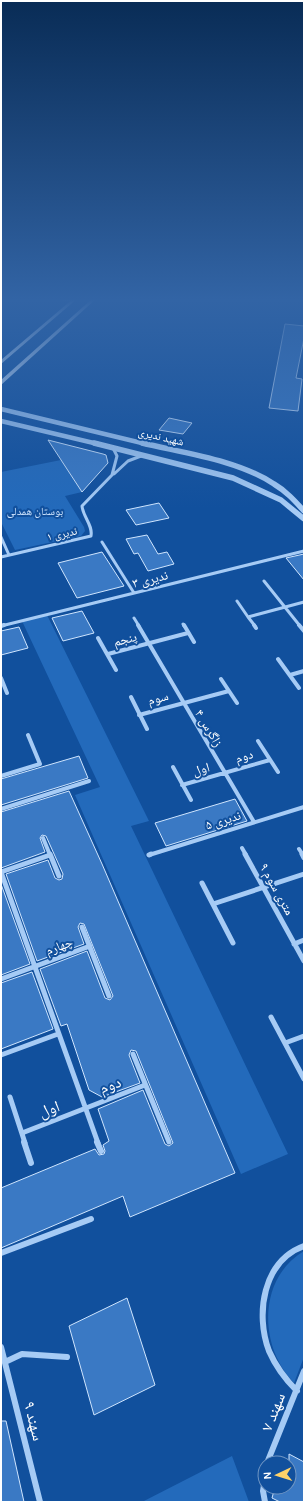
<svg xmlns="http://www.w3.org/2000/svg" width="305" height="1503" font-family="Karla,'Noto Naskh Arabic',sans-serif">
  <rect width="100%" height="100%" fill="#11509d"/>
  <!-- green -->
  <path fill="#236abb" d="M61 460 82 492 65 496 84 527 85 531 81 536 15 550 1 522V472Z
    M47 615 149 821 131 826 288 1154 241 1174 75 795 100 787 22 621Z
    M304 1251V1357L294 1383C258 1346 258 1278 304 1251Z
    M232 1456 249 1502H142Z"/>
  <!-- building -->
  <path fill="#3a79c4" stroke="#cfe5fe" d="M285 324 304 326V338L296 378 302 379 298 411 269 408Z
    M169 418 192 423 183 434 159 430Z
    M48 440 103 454 106 455 108 463 82 492Z
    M159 503 169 518 136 525 126 510Z
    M147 535 158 554 167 552 174 564 148 571 138 553 134 554 126 539Z
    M102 552 124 586 77 598 58 563Z
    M304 554V580L286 558Z
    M82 611 94 633 63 641 52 618Z
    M19 627 28 648 1 655V631Z
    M79 756 88 778 1 805V779Z
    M69 791 102 864 235 1173 130 1217 123 1196 1 1248V1188L95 1149 99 1155 104 1154 105 1151 103 1145 109 1141 98 1109 143 1090 165 1144 169 1146 173 1143 136 1051 131 1050 129 1055 140 1083 102 1097 89 1090 67 1024 61 1026 40 969 87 951 105 998 110 1000 113 996 84 924 80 923 78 927 84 944 37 961 6 874 48 860 55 878 59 880 62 879 63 874 46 836 42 835 40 838 45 852 1 868V812Z
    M235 799 247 821 166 846 155 823Z
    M1 884 30 964 1 975Z
    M32 972 53 1029 1 1049V983Z
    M127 1298 155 1385 94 1415 69 1326Z
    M1 1421H6L24 1502H1Z
    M289 1454 304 1462V1502H280L272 1498 275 1487H289Z"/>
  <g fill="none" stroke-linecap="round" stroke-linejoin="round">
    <!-- service -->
    <path stroke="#a6cbf5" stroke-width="2" d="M55 298 72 301"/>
    <!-- minor-far3 -->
    <path stroke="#a6cbf5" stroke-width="3" d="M114 474 128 461 141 456
      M1 537 9 555
      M102 542 134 593
      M1 557 91 536C93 525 83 517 82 506L112 475 117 456 113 448
      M264 581 300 626
      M237 601 248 617 304 602
      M248 617 255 626
      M134 618 139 626
      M183 624 184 626
      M1 626 304 551"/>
    <!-- minor-far2 -->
    <path stroke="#a6cbf5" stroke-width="4" d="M138 625 254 822
      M184 625 194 642
      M254 625 256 628
      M299 625 304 631
      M1 626 4 625
      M98 638 116 670
      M108 654 188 633
      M278 659 299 688
      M290 675 304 671
      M1 678 7 693
      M221 679 237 703
      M131 697 147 729
      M139 715 229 691
      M258 741 278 772
      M173 767 191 800
      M1 776 40 764 28 735
      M182 785 270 760
      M1 809 89 781
      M43 838 50 855
      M242 848 246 855
      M299 849 303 855
      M149 855 304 807"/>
    <!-- minor-far1 -->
    <path stroke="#a6cbf5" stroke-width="5" d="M50 854 59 876
      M245 854 304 961
      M302 854 304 858
      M50 855 1 872 98 1143
      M149 855 151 854
      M202 883 233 943
      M213 904 304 874
      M82 927 109 996
      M294 944 304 940
      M1 979 90 946
      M271 1017 304 1079
      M285 1043 304 1036
      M133 1054 169 1142
      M1 1055 58 1034
      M10 1097 25 1143
      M22 1133 145 1085"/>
    <!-- minor -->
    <path stroke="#a6cbf5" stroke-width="6" d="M24 1142 31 1163
      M97 1142 101 1151
      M1 1253 91 1219
      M1 1347 40 1502
      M5 1362 22 1354 67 1357
      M297 1391C285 1379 276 1367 269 1351 255 1314 263 1261 304 1246
      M267 1463 304 1371
      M265 1479 263 1491 265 1502"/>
    <!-- tertiary-far1 -->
    <path stroke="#a6cbf5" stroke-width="4.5" d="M1 409 146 444
      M1 421 98 444"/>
    <!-- tertiary -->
    <path stroke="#a6cbf5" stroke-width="5.5" d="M94 443 233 478 281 500 304 519
      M142 443C184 453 238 460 274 484 286 491 295 501 304 511"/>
    <!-- secondary -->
    <path fill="#d6e8fd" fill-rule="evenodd" d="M74 298H78L1 364V360Z
      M93 298H97L1 385V380Z"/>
  </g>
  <!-- sky -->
  <linearGradient id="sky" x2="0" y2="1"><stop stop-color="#092c56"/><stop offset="0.59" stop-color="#3264a5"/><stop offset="1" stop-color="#3264a5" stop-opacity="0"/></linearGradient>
  <rect width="305" height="508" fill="url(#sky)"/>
  <g text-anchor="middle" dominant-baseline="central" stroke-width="4" stroke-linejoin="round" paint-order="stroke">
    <!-- far-street labels -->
    <g font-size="11" fill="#fff" stroke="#11509d">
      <text transform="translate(161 437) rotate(13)">شهید ندیری</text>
      <text transform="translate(62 534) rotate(-12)">ندیری ۱</text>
    </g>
    <!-- far-park labels -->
    <g font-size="11" fill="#cfe5fe" stroke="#11509d">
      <text x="35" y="511">بوستان همدلی</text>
    </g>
    <!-- street labels -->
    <g font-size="13" fill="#fff" stroke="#11509d">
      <text transform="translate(150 579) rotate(-14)">ندیری ۳</text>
      <text transform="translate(125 639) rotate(-15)">پنجم</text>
      <text transform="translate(158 698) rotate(-15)">سوم</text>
      <text transform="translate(209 728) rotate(59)">زاگرس ۴</text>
      <text transform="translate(244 756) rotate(-17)">دوم</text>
      <text transform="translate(201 769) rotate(-16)">اول</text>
      <text transform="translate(223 820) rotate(-17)">ندیری ۵</text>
      <text transform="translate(277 889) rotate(61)">۹ متری سوم</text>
      <text transform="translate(59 946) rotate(-21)">چهارم</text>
    </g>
    <!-- near-street labels -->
    <g font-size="16" fill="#fff" stroke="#11509d">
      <text transform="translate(110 1085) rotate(-21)">دوم</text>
      <text transform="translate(49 1109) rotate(-21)">اول</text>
      <text transform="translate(273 1412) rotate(-68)">سهند ۷</text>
      <text transform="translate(34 1421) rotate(76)">سهند ۹</text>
    </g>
  </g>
  <!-- border -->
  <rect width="305" height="1503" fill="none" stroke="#ffffff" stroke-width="4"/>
  <!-- north arrow -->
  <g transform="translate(277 1475) rotate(266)"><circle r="19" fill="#11509d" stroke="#7096c4"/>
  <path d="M0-3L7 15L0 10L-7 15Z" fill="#ffd269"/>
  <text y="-6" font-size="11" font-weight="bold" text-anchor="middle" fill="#ffffff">N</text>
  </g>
</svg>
